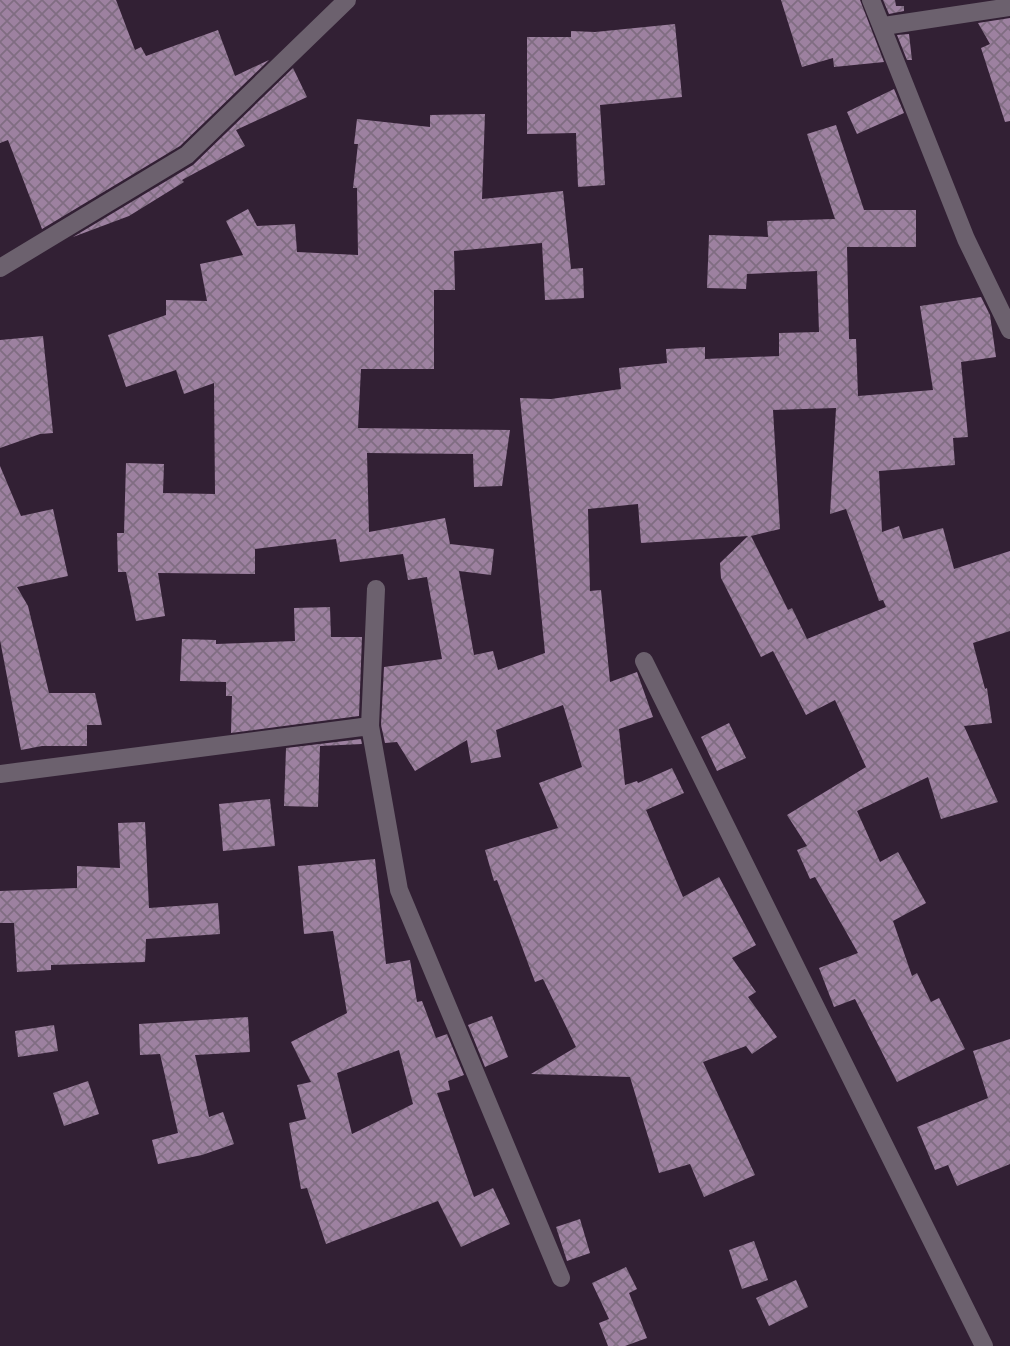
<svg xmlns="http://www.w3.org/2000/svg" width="1010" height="1346" font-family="'DM Sans',sans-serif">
  <defs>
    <pattern id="building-cross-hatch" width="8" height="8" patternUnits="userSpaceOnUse" patternTransform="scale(1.75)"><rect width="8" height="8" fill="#9d81a0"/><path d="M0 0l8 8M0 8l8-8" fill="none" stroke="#806d82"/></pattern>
  </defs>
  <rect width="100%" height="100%" fill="#322034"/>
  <!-- building -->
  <path fill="url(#building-cross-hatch)" fill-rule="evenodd" d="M0 0H116L135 50 141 47 146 56 218 30 235 76 269 60 180 146 42 229 8 140 0 143Z
    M781 0H860L884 62 834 67 833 58 802 67Z
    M883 0H895L896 6H904V11L889 14Z
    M1010 18V121L1005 122 981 48 990 44 978 23Z
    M675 24 682 97 600 105 605 185 578 187 576 133 527 134V37H571V31L595 32Z
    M909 34 912 60H907L897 35Z
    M293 68 307 97 236 130 245 146 182 180 184 182 129 216 73 237 193 165Z
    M894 89 904 113 857 134 847 112Z
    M485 114 482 199 563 191 571 269 583 268 584 298 545 300 542 243 454 251 455 290H434V369H361L358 428 510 430 502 486 474 487 473 454 367 453 369 532 445 518 450 544 494 549 491 575 459 571 474 655 493 651 498 670 545 653 520 398 551 399 621 389 619 368 667 363 666 349 705 347V359L779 356V333L819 332 817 271 747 274 746 289 707 288 709 235 768 237 767 221 835 219 807 134 836 125 864 210H916V247H847L849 339H856L858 396 933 390 920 306 981 297 990 315 996 357 961 362 968 437 953 438 955 465 879 471 882 532 899 526 903 539 943 528 954 569 1010 551V631L973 643 985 689 987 688 992 723 964 726 998 802 941 819 928 777 857 811 880 862 898 852 926 903 893 921 912 976 917 973 931 1002 939 998 965 1049 897 1082 855 999 834 1007 819 968 858 953 815 877 810 879 797 850 807 846 787 815 866 767 835 700 806 715 773 651 761 657 721 578 720 563 748 536 641 543 638 504 588 509 590 591 601 590 610 682 637 672 653 717 619 729 625 785 637 781 638 783 672 768 684 793 646 810 683 897 719 877 756 945 732 958 756 992 748 997 777 1037 752 1054 746 1046 703 1062 755 1175 704 1197 690 1164 659 1173 630 1077 531 1074 576 1047 543 979 535 982 497 880 494 881 485 850 558 828 539 783 582 767 563 705 496 730 501 757 471 763 467 740 415 771 397 742 385 743 381 725 384 667 442 659 427 577 408 580 403 554 340 562 336 539 255 549V574L158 573 165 616 136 621 126 572H118L117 533H124L126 463 164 464 163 493 215 494 214 383 184 394 176 370 126 387 108 335 166 315V300L207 301 200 264 243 255 226 221 248 209 257 226 295 224 297 252 358 255 357 188H353L358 144H354L357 119 430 127V115ZM836 408 830 514 846 509 879 601 883 600 886 607 807 639 792 608 788 610 751 536 780 529 773 410Z
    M43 336 53 433 40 434 0 448V340Z
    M0 466 21 516 53 509 68 576 17 587 28 606 49 693H95L102 725H87V746H42L21 750 0 640Z
    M330 607 331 637H362L359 716 231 733 232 696H226V682L180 681 182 639 216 640V644L295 641 294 608Z
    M729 723 746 758 717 771 701 737Z
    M361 739 362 744 320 746 318 807 284 806 286 748Z
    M270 799 275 846 223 851 219 804Z
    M145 822 149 908 218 903 220 934 146 939 145 962 51 965V970L17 972 14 923H0V891L77 888V866L120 868 118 823Z
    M375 859 386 964 410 960 417 1002 422 1001 436 1038 447 1034 464 1075 448 1081 450 1090 437 1093 474 1197 493 1188 510 1224 461 1247 438 1201 326 1244 307 1188 301 1189 289 1123 306 1119 297 1085 311 1082 291 1042 347 1013 333 931 304 934 298 866ZM399 1050 413 1104 352 1134 337 1073Z
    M492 1016 508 1057 485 1067 468 1025Z
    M248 1017 250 1052 195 1055 209 1117 223 1112 234 1144 202 1155 158 1164 152 1140 178 1133 160 1054 140 1055 139 1024Z
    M54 1025 58 1051 18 1057 15 1031Z
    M1010 1039V1164L957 1186 948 1165 935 1170 917 1127 988 1098 973 1051Z
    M88 1081 99 1114 64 1126 53 1093Z
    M580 1219 590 1253 567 1261 556 1227Z
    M754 1241 768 1280 742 1289 729 1250Z
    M626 1267 637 1289 629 1293 647 1338 625 1346H608L599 1323 609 1319 592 1283Z
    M796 1280 808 1307 769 1326 756 1298Z"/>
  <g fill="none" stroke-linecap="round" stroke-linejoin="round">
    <!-- minor -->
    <path stroke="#6c616e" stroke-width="18" d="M871 0 966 239 1010 330
      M884 26 1010 7
      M0 268 187 155 347 0
      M376 589 370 726 399 890 561 1278
      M644 661 984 1346
      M0 774 370 726"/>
  </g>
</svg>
